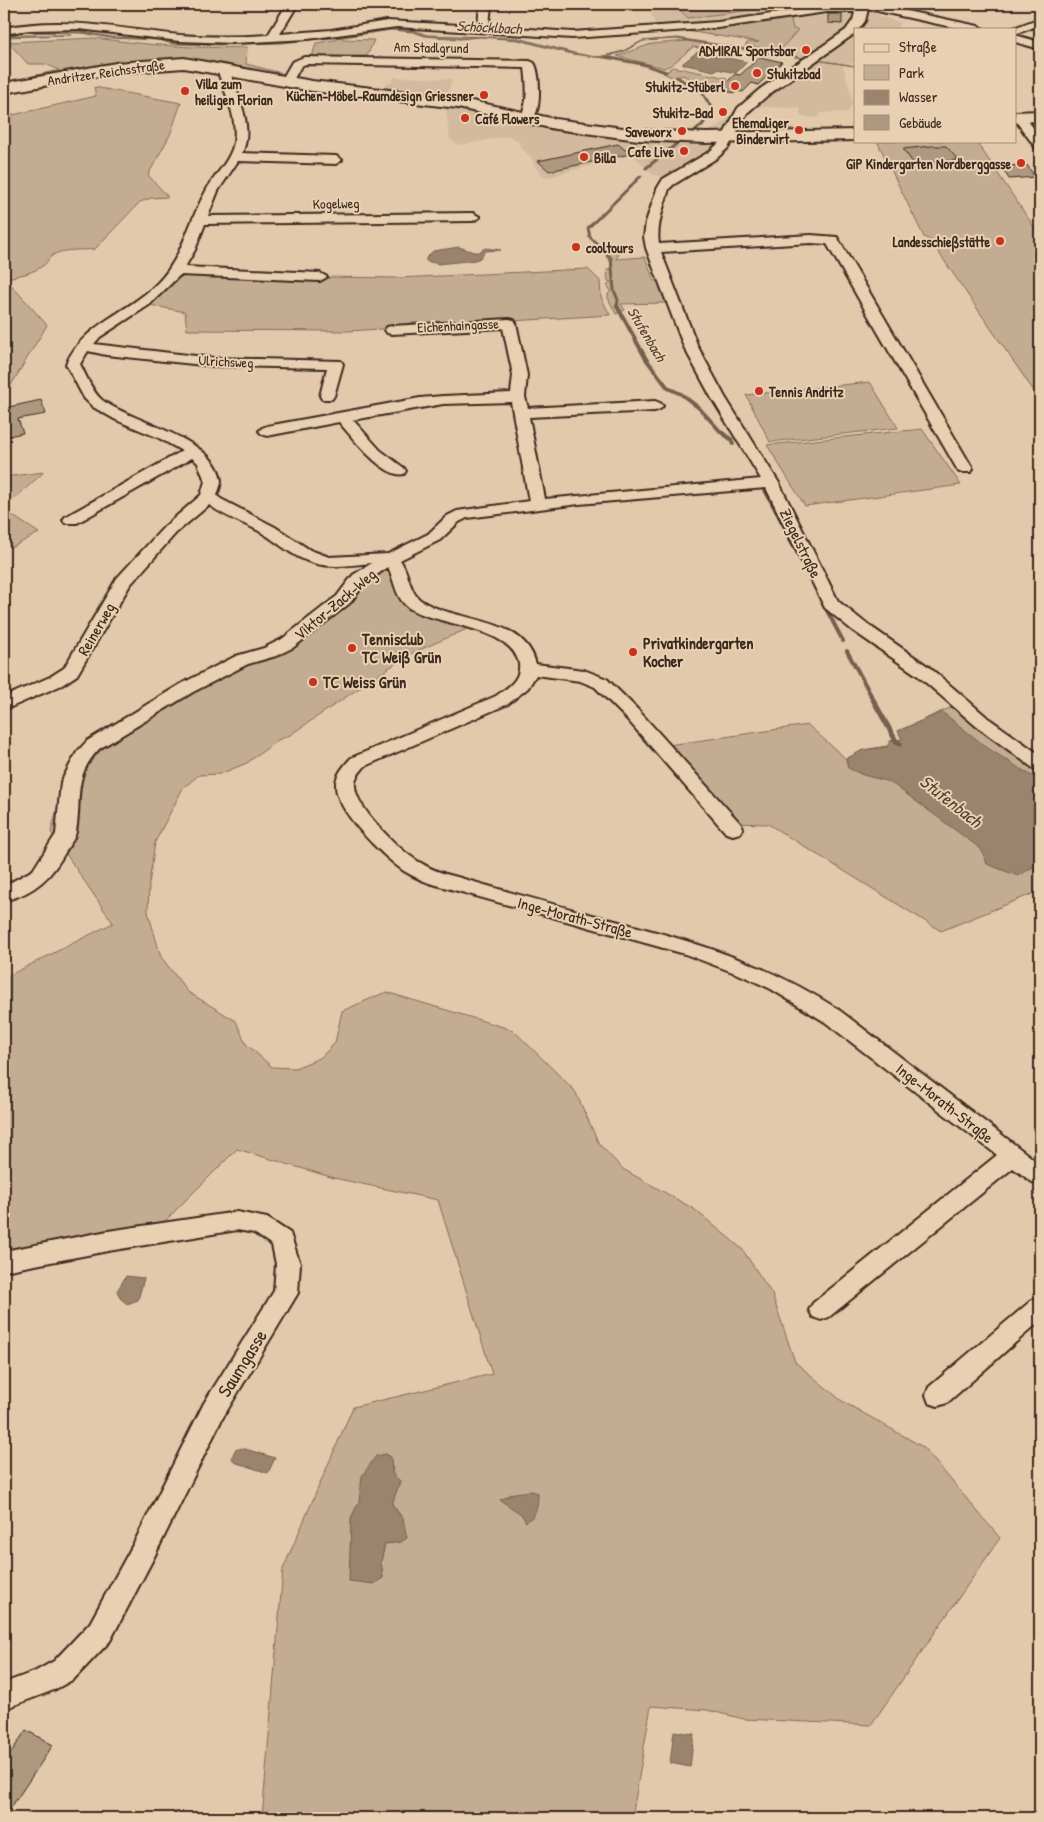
<svg xmlns="http://www.w3.org/2000/svg" width="1044" height="1822" font-family="'Patrick Hand',sans-serif">
  <rect width="100%" height="100%" fill="#e3c9ac"/>
  <filter id="ink" filterUnits="userSpaceOnUse"><feTurbulence type="fractalNoise" baseFrequency=".02" numOctaves="2"/><feDisplacementMap in="SourceGraphic" scale="10" xChannelSelector="R" yChannelSelector="G"/><feConvolveMatrix kernelMatrix="1 2 1 2 8 2 1 2 1" color-interpolation-filters="sRGB"/></filter>
  <g filter="url(#ink)">
    <!-- built -->
    <path fill="#d3ba9f" d="M647 4H817L822 7 742 20 656 26Z
      M837 4H882L875 14 901 23 897 29H855V64L850 63 843 66 853 101 848 112 821 113 818 118 800 116V108L758 107 715 147 670 178 653 175 632 154 546 178 535 167 531 157 520 147 519 142 510 136 460 145 450 140 445 104 510 118 520 123 615 138 710 131 726 120 748 95 800 59 774 54 798 31 793 29 790 16 826 8Z
      M394 77 453 79 445 97 381 90 388 82H392Z"/>
    <!-- green -->
    <path fill="#c4ac92" stroke="#806b58" fill-rule="evenodd" d="M674 4H771L775 7 688 18Z
      M790 16 793 29 798 30 780 50 745 46 748 42H759L679 30Z
      M95 38C147 45 195 49 247 47L246 64 285 74 284 78 196 61 36 82 32 76 59 70 46 64H28L8 42Z
      M341 39 374 40 367 56 312 57 316 43Z
      M687 41 727 47 723 52 693 47 671 65 664 68 617 56 651 44Z
      M673 67 727 78 721 84 714 83 709 88 701 86 683 75 674 78 663 73 670 70 669 69Z
      M94 87 181 103 170 135 148 175 168 197 151 198 140 202 95 249C83 251 64 248 53 255 49 257 48 261 45 264 35 273 18 276 5 278L47 325 4 397V117L96 96Z
      M877 141H976L1040 236V400L930 240 924 237Z
      M615 251 619 254 616 259 645 257 654 281H658L666 303 621 304 625 310 616 314 608 298V294L611 291 607 285 611 282 608 281 607 270 611 267V262L606 257 610 252Z
      M588 269 600 281 601 297 610 315 348 331 187 330 185 312 150 305 182 275 398 278Z
      M870 382 898 428 770 442 746 395Z
      M922 429 961 485 805 506 767 445Z
      M44 472 4 508V477Z
      M4 510 39 533 12 547 4 543Z
      M390 559 404 595 468 623 467 629 408 655 290 735 278 740 247 763 220 774 199 775 183 788 155 842 149 884 148 912 161 957 188 992 236 1021 246 1044 272 1067 295 1068 320 1058 335 1043 342 1011 386 992 513 1030 575 1091 599 1144 623 1169 694 1209 742 1249 772 1294 795 1362 842 1401 923 1447 1000 1538 871 1725 744 1719 707 1710 651 1706 632 1818H262L283 1569 353 1407 492 1374 438 1200 334 1178 237 1149 162 1224 4 1252V978L113 923 51 832 61 793 138 711 270 652ZM393 1467 392 1473 400 1481 392 1504 403 1519 401 1542 385 1544 381 1561 383 1578 351 1518 359 1502Z
      M952 707 1010 753 1040 772V862L1036 861 1040 863 1037 892 941 931 768 824 734 823 668 745 808 725 846 759 863 750 904 743 898 731Z"/>
    <!-- water -->
    <path fill="#9a846e" stroke="#74604e" d="M390 28 416 31 427 35 518 38 574 53 595 57 603 56 623 51 642 41 677 38 855 66 676 39 643 41 625 51 604 58 572 54 518 40 480 37 460 39 425 36 413 32 391 30 344 37 280 43 218 45 173 44 158 40 110 38 82 33 28 32 7 35H71L4 37V35L28 32H84L111 37 159 39 176 43 218 44 279 41 343 36Z
      M697 52 747 62 736 73 717 69 714 71 682 64Z
      M459 247 474 252H479L485 248 501 250 485 251 480 258 475 260 439 264 426 261V258L433 251Z
      M942 712 989 749 1040 781V858L1038 864 1018 876 987 864 981 849 890 782 863 775 848 768 846 759 863 750 887 747 890 741 902 739 898 731Z
      M126 1276 144 1278 138 1300 127 1304 120 1298 117 1291Z
      M242 1448 275 1458 268 1473 234 1462 232 1457 235 1450Z
      M386 1454 391 1457 392 1473 400 1481 392 1504 403 1519 407 1538 401 1542 385 1544 381 1561 383 1578 374 1584 349 1581 351 1518 359 1502 362 1476 376 1456Z
      M532 1491 538 1493C538 1505 537 1515 526 1522L521 1514 500 1500 514 1493Z
      M674 1731 694 1734 690 1767 670 1763Z"/>
    <g fill="none" stroke-linecap="round" stroke-linejoin="round">
      <!-- stream-far2 -->
      <path stroke="#74604e" stroke-width="3" d="M605 57 642 64 666 72
        M677 77 689 85
        M692 86 700 91
        M692 133 702 125 713 110 703 94
        M646 168 679 142
        M617 307 618 300 614 290 611 258 590 237 588 228 641 176"/>
      <!-- stream-far1 -->
      <path stroke="#74604e" stroke-width="4" d="M617 306 646 359 668 388 681 394 699 408 721 432 731 439 733 444
        M765 490 784 526
        M790 539 813 583
        M823 603 843 641
        M847 651 872 697"/>
      <!-- stream -->
      <path stroke="#74604e" stroke-width="5" d="M871 696 896 741 900 744"/>
    </g>
    <!-- building -->
    <path fill="#af9880" stroke="#3b2a1e" d="M828 14H842V24L828 23Z
      M760 57 782 62 758 85 752 83 743 92 737 91 735 93 719 90 735 74 740 75Z
      M618 144 630 154 549 171 538 161Z
      M932 146H946L958 160 914 164 903 149Z
      M1027 165 1035 177 1009 179 1001 166Z
      M41 400 46 414 18 419 23 433 4 437V408Z
      M26 1730 53 1745 4 1818V1763Z"/>
    <g fill="none" stroke-linecap="round" stroke-linejoin="round">
      <!-- minor casing -->
      <g stroke="#3b2a1e" stroke-width="4">
        <path id="minor" d="M287 4H298L280 34 331 30 387 21 478 26 480 4H491L489 26 572 32 718 22 826 6H857L858 4H873L978 26 984 29H961L868 9 865 21 859 29H855L854 34 768 95 747 113 728 148 717 158 673 185 669 189C664 206 656 226 659 244L811 235 837 237 973 469 971 472H959L957 469 827 244 811 243 661 252 698 347 725 397 779 483 838 601 864 622 929 667 988 718 1040 755V770L1033 768 976 726 917 675 852 630 825 608 766 488 579 504 467 518 459 522 440 540 400 560C409 572 409 593 422 601 456 623 524 615 536 664L584 670 607 679 639 711 740 823 743 828 740 833 733 835 726 833 627 719 595 687 580 681 536 675 528 688 508 704 365 766C360 772 354 778 355 786 356 809 401 852 421 863 432 870 444 874 457 877 504 891 552 904 600 917 686 939 764 961 839 1010L1040 1164V1185L1032 1182 1013 1168 829 1317 821 1320 813 1317 809 1310 813 1303 997 1155 825 1022 771 989 743 976 685 954 429 883C421 880 412 876 404 871 384 857 334 810 336 784 336 774 345 765 351 758L496 696C507 688 521 680 519 664 512 626 437 626 409 608 395 598 395 581 388 567L365 583 350 603 294 647 276 656 248 664 193 692 99 749C72 777 82 799 76 832 75 838 70 844 67 849 52 877 35 893 4 901V886L33 870 56 834 61 782 77 752 87 741 181 684 236 656 264 648 282 639 337 596 353 575 372 563C340 566 319 571 290 552 279 545 269 536 257 530 241 522 224 516 209 505L176 533 130 585 77 675 62 685 4 710V697L50 677 64 668 117 578 164 527 201 495 205 481 198 463 192 458 77 523H65L63 520 65 517 182 451 159 438 116 420 93 407 84 398 66 364C82 327 121 315 150 290 183 262 186 226 206 191 215 174 231 160 234 142 238 119 226 95 219 75L223 68 227 66 233 70 231 75C239 99 254 128 242 153L336 156 342 160 336 164 238 161 218 191 208 216 473 213 480 217 473 221 205 224 195 250 185 267 320 273 327 277 320 281 180 275 149 305 100 337 94 344 213 358 341 361 343 364 334 396 332 399H322L320 396 327 368 213 366 106 355 88 351 80 364C86 375 92 392 102 400 131 422 218 439 221 481 221 485 218 492 217 496L221 499 275 527 310 550 329 557 388 554 428 534 447 516 457 511 529 501 511 402 443 404 353 420 380 450 404 468 406 471 404 474C384 479 351 436 339 422L267 436 262 434 259 431 262 428 267 426 420 398 443 396 511 393 513 375 503 328 392 334 387 333 385 330 387 327 392 326 509 319 514 320 516 323 527 375 525 397 528 408 655 401 660 403 663 406 660 409 655 411 529 417 545 499 761 479 711 397 684 347 646 248 644 237 646 222 657 189 663 179 709 152 719 143 738 108 760 89 846 30 853 20 855 12H826L718 28 572 38 397 27 307 39 233 43 179 41 79 29 29 30 4 34V28C67 16 118 29 180 35 209 37 239 37 268 35Z
          M1040 18V25L1015 34V29H1011Z
          M1015 35 1040 42V49L1015 42Z
          M304 57 530 61 534 63C540 71 541 106 535 115 533 119 529 121 525 122L519 118C529 105 527 85 525 68L306 64 301 66 291 84H283L281 81 292 62Z
          M1019 113 1023 114 1040 137V149L1036 148 1015 120V114Z
          M237 1212 267 1218 290 1233 300 1264 298 1293 222 1419 153 1559 110 1641 74 1679 54 1690 4 1709V1683L36 1671 54 1661 90 1623 135 1541 204 1403 274 1291 276 1264 272 1245 254 1233 237 1230 108 1251 4 1271V1251L108 1231Z
          M1040 1297V1321L947 1403 938 1406 929 1403 926 1395 929 1387 1032 1300Z"/>
      </g>
      <!-- major casing -->
      <g stroke="#3b2a1e" stroke-width="4">
        <path id="major" d="M184 58 312 81 458 98 555 119 638 130 706 133 855 130V140L706 143 638 140 555 129 458 108 312 91 184 68 116 73 4 93V83L116 63Z
          M1040 111V121L1015 122V112Z"/>
      </g>
      <!-- minor -->
      <use href="#minor" fill="#ead0b2" fill-rule="evenodd"/>
      <!-- major -->
      <use href="#major" fill="#ead0b2" fill-rule="evenodd"/>
    </g>
  </g>
  <!-- markers -->
  <g fill="#c8321e" stroke="#ead0b2" stroke-width="2">
    <circle cx="806" cy="50" r="5"/>
    <circle cx="757" cy="73" r="5"/>
    <circle cx="735" cy="86" r="5"/>
    <circle cx="185" cy="91" r="5"/>
    <circle cx="484" cy="95" r="5"/>
    <circle cx="723" cy="112" r="5"/>
    <circle cx="465" cy="118" r="5"/>
    <circle cx="799" cy="130" r="5"/>
    <circle cx="682" cy="131" r="5"/>
    <circle cx="684" cy="151" r="5"/>
    <circle cx="584" cy="157" r="5"/>
    <circle cx="1021" cy="163" r="5"/>
    <circle cx="1000" cy="241" r="5"/>
    <circle cx="576" cy="247" r="5"/>
    <circle cx="759" cy="391" r="5"/>
    <circle cx="352" cy="648" r="5"/>
    <circle cx="633" cy="652" r="5"/>
    <circle cx="313" cy="682" r="5"/>
  </g>
  <g text-anchor="middle" dominant-baseline="central" stroke-width="4" stroke-linejoin="round" paint-order="stroke">
    <!-- far-street labels -->
    <g font-size="14" fill="#3b2a1e" stroke="#ead0b2">
      <text transform="translate(431 47) rotate(1)">Am Stadlgrund</text>
      <text transform="translate(106 72) rotate(-8)">Andritzer Reichsstraße</text>
      <text transform="translate(336 203) rotate(-1)">Kogelweg</text>
      <text transform="translate(458 325) rotate(-3)">Eichenhaingasse</text>
      <text transform="translate(226 361) rotate(3)">Ulrichsweg</text>
    </g>
    <!-- far-poi labels -->
    <g font-size="14" font-weight="bold" fill="#3b2a1e" stroke="#ead0b2" text-anchor="end">
      <text x="796" y="50">ADMIRAL Sportsbar</text>
      <text x="767" y="73" text-anchor="start">Stukitzbad</text>
      <text x="195" y="83" text-anchor="start">Villa zum<tspan x="195" dy="16">heiligen Florian</tspan></text>
      <text x="725" y="86">Stukitz-Stüberl</text>
      <text x="474" y="95">Küchen-Möbel-Raumdesign Griessner</text>
      <text x="713" y="112">Stukitz-Bad</text>
      <text x="475" y="118" text-anchor="start">Café Flowers</text>
      <text x="789" y="122">Ehemaliger<tspan x="789" dy="16">Binderwirt</tspan></text>
      <text x="672" y="131">Saveworx</text>
      <text x="674" y="151">Cafe Live</text>
      <text x="594" y="157" text-anchor="start">Billa</text>
      <text x="1011" y="163">GiP Kindergarten Nordberggasse</text>
      <text x="990" y="241">Landesschießstätte</text>
      <text x="586" y="247" text-anchor="start">cooltours</text>
      <text x="769" y="391" text-anchor="start">Tennis Andritz</text>
    </g>
    <!-- far-water labels -->
    <g font-size="15" font-style="italic" fill="#534032" stroke="#ead0b2">
      <text transform="translate(489 27) rotate(3)">Schöcklbach</text>
      <text transform="translate(647 334) rotate(59)">Stufenbach</text>
    </g>
    <!-- street labels -->
    <g font-size="16" fill="#3b2a1e" stroke="#ead0b2">
      <text transform="translate(801 543) rotate(64)">Ziegelstraße</text>
      <text transform="translate(335 604) rotate(-40)">Viktor-Zack-Weg</text>
      <text transform="translate(96 629) rotate(-60)">Reinerweg</text>
      <text transform="translate(575 917) rotate(15)">Inge-Morath-Straße</text>
      <text transform="translate(945 1103) rotate(38)">Inge-Morath-Straße</text>
    </g>
    <!-- poi labels -->
    <g font-size="16" font-weight="bold" fill="#3b2a1e" stroke="#ead0b2" text-anchor="start">
      <text x="362" y="639">Tennisclub<tspan x="362" dy="18">TC Weiß Grün</tspan></text>
      <text x="643" y="643">Privatkindergarten<tspan x="643" dy="18">Kocher</tspan></text>
      <text x="323" y="682">TC Weiss Grün</text>
    </g>
    <!-- water labels -->
    <g font-size="18" font-style="italic" fill="#534032" stroke="#ead0b2">
      <text transform="translate(951 801) rotate(38)">Stufenbach</text>
    </g>
    <!-- near-street labels -->
    <g font-size="19" fill="#3b2a1e" stroke="#ead0b2">
      <text transform="translate(242 1363) rotate(-58)">Saumgasse</text>
    </g>
  </g>
  <!-- margin -->
  <rect width="1044" height="1822" fill="none" stroke="#ead0b2" stroke-width="20"/>
  <rect x="10" y="10" width="1024" height="1802" fill="none" stroke="#3b2a1e" stroke-width="2" filter="url(#ink)"/>
  <!-- legend -->
  <rect x="854" y="28" width="162" height="115" fill="#ead0b2" stroke="#a48e77"/>
  <rect x="864" y="44" width="25" height="8" fill="#ead0b2" stroke="#a48e77"/>
  <text x="899" y="52" font-size="15" fill="#3b2a1e">Straße</text>
  <rect x="864" y="65" width="25" height="15" fill="#c4ac92" stroke="#a48e77"/>
  <text x="899" y="78" font-size="15" fill="#3b2a1e">Park</text>
  <rect x="864" y="90" width="25" height="15" fill="#9a846e" stroke="#a48e77"/>
  <text x="899" y="102" font-size="15" fill="#3b2a1e">Wasser</text>
  <rect x="864" y="115" width="25" height="15" fill="#af9880" stroke="#a48e77"/>
  <text x="899" y="128" font-size="15" fill="#3b2a1e">Gebäude</text>
</svg>
